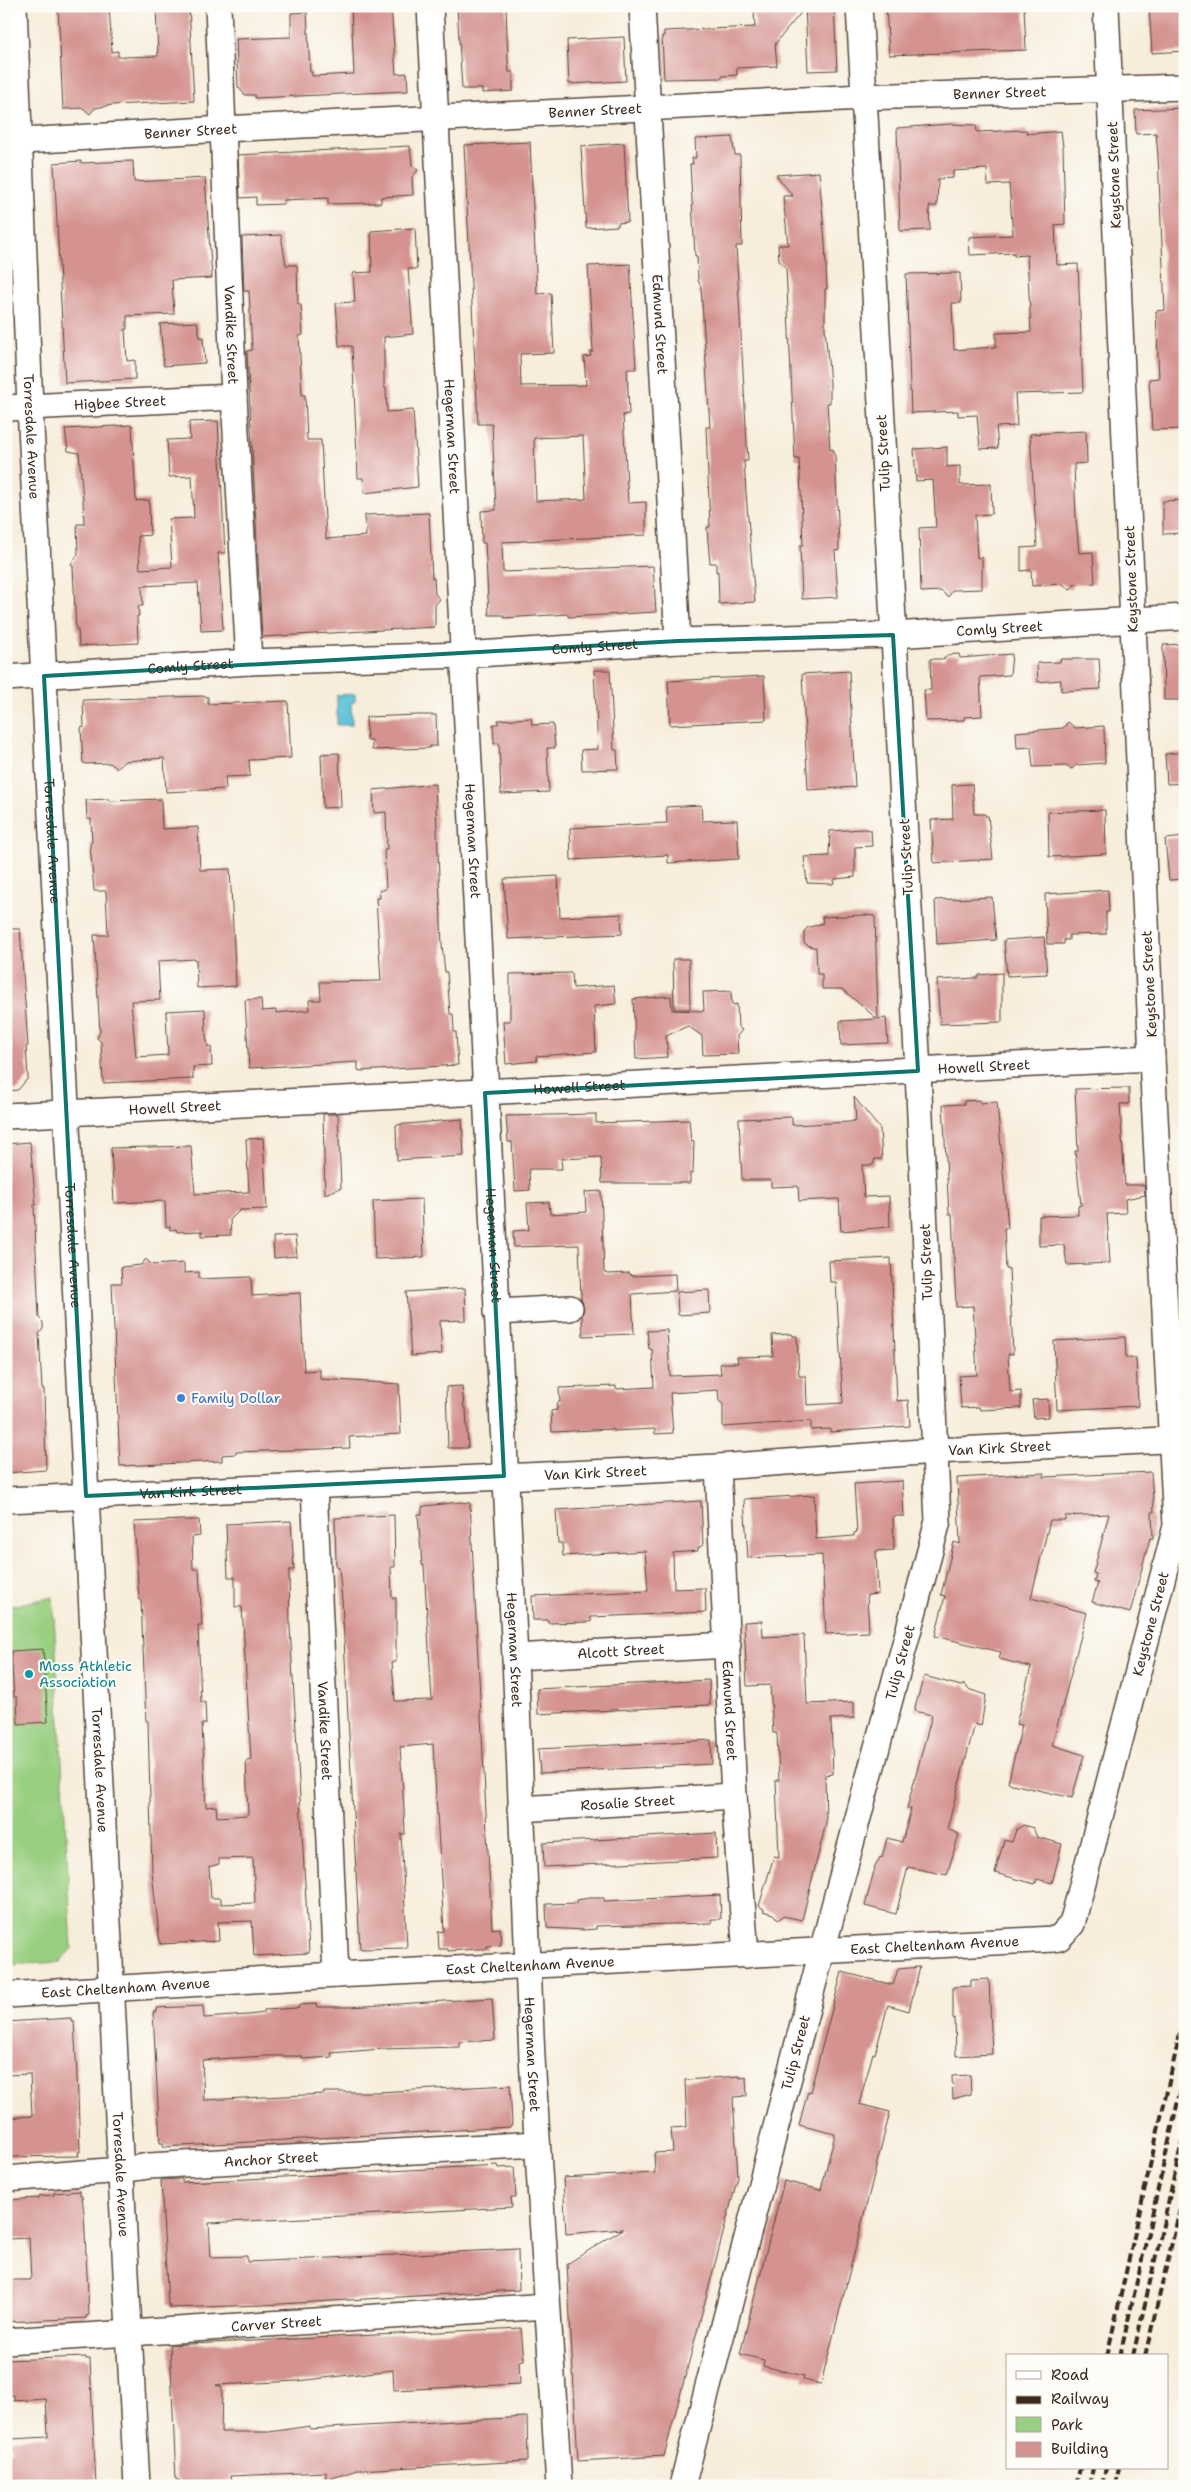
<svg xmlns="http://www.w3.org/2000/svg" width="1191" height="2492" font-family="'Shantell Sans',sans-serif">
  <rect width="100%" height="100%" fill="#fdfcf7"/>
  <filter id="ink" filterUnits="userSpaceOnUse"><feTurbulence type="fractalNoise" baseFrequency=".02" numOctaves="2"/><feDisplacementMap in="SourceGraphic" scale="10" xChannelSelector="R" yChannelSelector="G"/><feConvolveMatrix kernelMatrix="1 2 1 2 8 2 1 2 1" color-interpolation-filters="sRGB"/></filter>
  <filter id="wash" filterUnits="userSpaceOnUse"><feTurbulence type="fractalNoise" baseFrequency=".0096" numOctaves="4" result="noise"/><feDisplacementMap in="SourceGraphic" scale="20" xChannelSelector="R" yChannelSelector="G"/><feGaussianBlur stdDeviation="1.12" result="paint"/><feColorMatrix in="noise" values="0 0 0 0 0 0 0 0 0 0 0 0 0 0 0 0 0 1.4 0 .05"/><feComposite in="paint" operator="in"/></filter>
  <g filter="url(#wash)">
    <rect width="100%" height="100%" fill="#f7eddb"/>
    <!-- green -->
    <path fill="#99cf81" stroke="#6a7c50" d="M53 1597 72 1948 60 1962 6 1965V1607Z"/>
    <!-- water -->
    <path fill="#5bc3d8" stroke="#4b767b" d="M355 694V701L351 705 352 725H337V695Z"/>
    <g id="blocks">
      <!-- building -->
      <path fill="#d49390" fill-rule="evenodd" d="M58 6H109L112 52 118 51V57L158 56 156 6H189L194 101 112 105 95 108 90 114 83 108 63 109Z
        M351 6H391L396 74 407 73 408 91 255 98V95H245L238 87 236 39 291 37V13L307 12 310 72H312V76L354 74Z
        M457 6H506L508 61 509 72H513V91L482 93V89H462Z
        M805 6H834L837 70 808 71Z
        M886 6H1024L1026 50 889 55Z
        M1149 6H1185V51L1152 53Z
        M804 9 775 44 777 66 737 68V75L722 76V78L664 79 662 36H664V31L755 27 754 11Z
        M624 37 626 81 569 84 567 40Z
        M1185 108V429L1152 430 1149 379 1159 378 1156 311 1165 310 1158 157 1156 133 1136 134 1135 110Z
        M950 124 976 125 977 132 1026 130 1027 134 1061 131 1063 147 1065 224 1055 225 1057 265 1078 264 1083 392 1015 394 1017 426 996 427 998 448 980 449 977 415 958 416V411L911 413 906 274 960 273 961 303H952L954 350 996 347V333L1031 332 1027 255 1014 256V253L970 255 969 237 1013 235 1009 184 988 185 987 169 953 171V178L938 179 937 206H929L930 230 900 231 897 128Z
        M732 137 735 155H740L742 246H736L748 461H744L746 493 755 602 719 604 718 571 716 572V563H710L708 542 707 527H710L706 427H710L701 287 698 280 697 256H695L690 164H693L692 158H696L695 139Z
        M530 142 537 294 551 293 554 353 520 354 521 386 586 385 584 357 591 356 590 352H593L588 266 630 264 636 369H627L629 414 623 415 628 503 646 502V535L502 542 503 572 653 566 656 612 568 617V614L504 618V615H489L485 543H482L481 511 496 510 492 424H478L464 145ZM583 436 586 499 536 501 534 438Z
        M624 143 628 222 618 223V226L586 228 581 146Z
        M410 146 412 165 418 170 412 177 413 195 381 197V203H370L328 204V198L284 200V204L256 205V197L240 198 238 155Z
        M81 161V163L133 161 134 182 205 178 212 278 172 280 174 314 127 316V329H125L127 361 135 360V379L65 383 54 163Z
        M819 172 825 243 827 289H825V328L830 383V403H827L830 450 833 449 835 456 838 521 839 550 835 551 838 597 802 599 800 545H803L801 493 799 459H795L786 267 779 261 778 245H788L783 196H793L776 175Z
        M415 228 417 269H408L413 334 384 337V388H386L387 412 413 410 418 487 364 493 363 478H358L352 346H339L336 303 355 302 353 273 372 272 371 231Z
        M281 235 286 265H297L298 305H301L303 335 299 336 302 395H305L307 440H321L326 539 366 536 365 515 429 513 432 578H434L435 594 440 599 435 605V627L262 637 247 351 252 350 249 291H244L242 237Z
        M197 322 200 337H203L205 363 164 366 160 324Z
        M218 421 225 553H218L223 630 201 631 198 583 142 586 143 606H138L139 616H137L138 643 79 646 78 630H76L73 567 71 564 78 554 77 524H84L83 499 79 453 68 451 65 429 132 425 136 501 149 500 150 535 138 536 140 569 172 567 169 519 194 518 192 476 169 477 167 440 190 439 189 422Z
        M1086 431 1087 463 1074 464 1076 519 1079 553 1093 552 1095 583 1075 584 1070 590 1063 584 1032 586 1031 570 1021 571V548L1037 547 1030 434Z
        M947 447V467L960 466V485L991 484 992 514 975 515 977 558 982 557V589L953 590 948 597 941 591 921 592 919 528 936 527 933 480 916 481 914 449Z
        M1185 500V533L1163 534V501Z
        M1185 644V700H1164L1163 645Z
        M959 654 960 658 1012 654 1010 675 980 677 982 716 964 717V720L926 721 924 690H931L930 659H944L947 655Z
        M1060 659H1099L1101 689 1061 691V680L1038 682 1037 663 1060 662Z
        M594 670H610L614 750H617L618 769 582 770 581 750 598 749Z
        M849 671 855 787 808 790 802 674Z
        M764 676 766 720 670 725 668 681Z
        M202 696 208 697V704L288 701 291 758 249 760 250 776 225 777 226 789 166 792 164 758 125 761 117 768 110 763 85 764 83 762 81 728 84 727 83 700Z
        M417 715H436L437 746H430V748L372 750V740H367L366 717Z
        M531 718 532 725 553 724 555 748H547L549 792 501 794 499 743 494 744 493 724H498V720Z
        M1068 722 1075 728 1104 726 1105 763 1076 765 1072 769 1066 766 1033 767 1031 747 1017 748 1016 732 1063 728Z
        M1185 752V783L1167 784 1165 754Z
        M339 753 341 807 323 808 321 754Z
        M435 784 442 945 445 972H447L450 1014H453L454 1032H456L458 1065 361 1071 358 1070V1062L249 1068 245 1000 261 999 262 1011 276 1010V1013L310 1010 309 1000H321L320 982 381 981 376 898H380L379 891 386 889 384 849H387L386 812 374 813 373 790Z
        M972 784 974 814H985V816H988L993 859 934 863 931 820 953 819 952 785Z
        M109 799 110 801 161 799 162 829 198 827 200 870 230 869 236 986 197 988 196 959 158 961 160 1000 131 1001 136 1057 168 1055 166 1011 205 1009 206 1036 208 1047H211L212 1066 193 1067V1079L103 1083 101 1042 97 1038 100 1032 94 935H108L106 891H94L90 844 92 842 91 819H87L86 800Z
        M701 805 702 821 737 820 739 859 668 863V855L571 860 570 828 667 823 666 807Z
        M1105 810 1106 854 1049 857 1048 812Z
        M864 829 871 830 872 846 855 847V877L835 879 833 884 807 883 804 857 829 856 830 831Z
        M1185 837V879L1169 880 1165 839Z
        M558 876 560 917 621 914 622 934 508 939 504 879Z
        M1108 890 1109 912H1106V934L1069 935V940H1064V944H1047L1045 894Z
        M992 897 996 940 937 944 935 900Z
        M866 915 875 916 878 1019 886 1018 888 1043 841 1045 840 1021 877 1019 842 989H822V974H817L816 947H811L804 943V932L807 928 823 923 822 917Z
        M6 929H20L28 1046H26L28 1078 18 1090 6 1091Z
        M1044 937 1047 974 1007 976 1004 940Z
        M673 959H689L690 1009H674Z
        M572 973 573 988 614 985 616 1004 594 1006 596 1052 536 1056 537 1061 506 1064 503 1021H510V974Z
        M1002 973V1022L940 1024 937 980 977 978 979 975Z
        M731 991 732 1005 737 1004 738 1027 742 1030 737 1036 738 1054 703 1055 702 1036 688 1026 666 1036 668 1057 636 1059 633 999 671 996 672 1010 704 1011 703 992Z
        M1129 1088V1104H1120L1125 1185H1144L1145 1195 1125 1199 1126 1213 1107 1214 1110 1263 1067 1265 1064 1245 1039 1246V1216L1078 1215V1206L1081 1205 1075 1151H1078L1075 1089Z
        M854 1097 880 1129 882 1159H875L873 1165H862L864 1197 889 1196 890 1227 841 1231 839 1199 799 1201 798 1186 771 1187V1180H742L739 1119 792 1117V1125L850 1122 856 1120Z
        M980 1100V1103L997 1102 1008 1228H1004L1006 1269H1009L1013 1354H1008L1010 1392 1021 1391V1408L980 1410 979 1407 961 1408 959 1376 977 1375 975 1338 973 1306 956 1307 952 1214H949L943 1105 964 1104V1101Z
        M323 1114H338L341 1188 325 1194Z
        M596 1114V1123L689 1120 691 1142 694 1141 693 1173H690V1183H602L601 1157 561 1159 562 1169H529L530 1190 515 1191 512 1142H508L506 1116Z
        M462 1119 464 1156 397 1160 396 1125Z
        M263 1138 267 1209 240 1210 230 1220 231 1235 202 1236V1231L177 1232 176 1229 170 1230V1226L166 1227 165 1201 114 1203 111 1148 191 1146 195 1194 249 1192 246 1139Z
        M30 1142 36 1205H34L39 1318 43 1322V1329L39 1334 42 1389H44L46 1470 6 1473V1144Z
        M601 1191 604 1272 608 1274 629 1273 632 1276 675 1274 676 1291 632 1294 634 1334 583 1336 582 1315 584 1308 581 1300 579 1245 514 1247 513 1231 529 1230 527 1203 549 1202 550 1214 586 1212 585 1192Z
        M422 1199 424 1257 375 1259 373 1201Z
        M295 1236 297 1256 274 1258 273 1237Z
        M891 1258 897 1401 908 1400 910 1426 830 1432V1429L811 1430V1421L723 1427V1404L719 1401 718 1390 670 1393 673 1433 655 1434V1429L613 1431V1429L552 1432 551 1411 557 1410V1403L560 1402 559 1388 616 1386V1389L654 1387 652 1349H649L647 1331 667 1330 670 1376 721 1374 720 1363H738L737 1357 773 1356 772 1335 792 1334 793 1336H797L799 1376H806L807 1405 843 1403 836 1282H830L829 1261Z
        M146 1259 152 1265 184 1263V1273L199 1272V1279L251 1277 252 1296 300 1293 304 1371 320 1370V1379L399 1384 401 1434 349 1437 350 1448 236 1452V1454L222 1455V1461L120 1466 112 1283H122L121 1267 141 1265Z
        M465 1288 466 1320 440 1321 442 1354 411 1356 406 1292Z
        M709 1290 710 1313 678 1315 677 1292Z
        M1125 1337 1126 1358H1136L1138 1406 1057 1410 1054 1341Z
        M462 1386 464 1408H466L468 1448H448L446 1387Z
        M1048 1399 1049 1417 1034 1418 1032 1400Z
        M1151 1472 1154 1512H1152L1153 1538H1150L1130 1613 1092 1602 1098 1583 1094 1582 1096 1574 1093 1573 1109 1514 1065 1516V1520H1050L1031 1598 1087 1613 1052 1745 1084 1755 1072 1798 1008 1783 1022 1725 1016 1724 1031 1667 999 1659 1001 1652 935 1636 945 1596 941 1595 954 1542 960 1544 957 1478 1044 1473V1477Z
        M902 1481 904 1516H893L894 1550 876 1551 878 1594 867 1595 869 1632 826 1634 822 1555 748 1558 744 1499 814 1495 816 1539 854 1536V1533L857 1532 854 1484Z
        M701 1501 703 1545 698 1548V1551L673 1553 674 1589 705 1588 706 1612 591 1617V1622L548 1623V1620H533L532 1596 648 1591 645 1551 563 1556 562 1543H558L556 1510Z
        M460 1502 470 1503 492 1929 500 1928 501 1945 487 1946V1949H477L448 1951V1949H439L438 1932 444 1931 433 1744 400 1747 404 1809 405 1834H401L407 1948 360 1949 342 1600 339 1568 336 1565 335 1518 394 1515 395 1567H391L392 1598H396V1662H392L395 1701 432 1700 424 1565H422L418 1514H422V1507L425 1506Z
        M182 1520H199L200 1536 192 1537 193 1569H199L202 1626H198L201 1702H205L206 1724H202L206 1807 216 1806 217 1817 248 1815 246 1761 251 1760 242 1607H235V1577H228L226 1524 291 1521 294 1570H289L290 1627 309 1953 254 1956 252 1921 218 1922 219 1941 160 1944 152 1872 148 1721H146L141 1600H139L134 1522ZM253 1858 255 1903 221 1904V1898H211L209 1867 219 1864V1859Z
        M762 1621 763 1637 804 1635 807 1704 854 1702V1718L831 1719 833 1774 825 1775 826 1823 802 1920 783 1916 778 1920 773 1914 763 1911 764 1909 759 1906 774 1856 779 1857 776 1780H779L777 1733H773L770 1685 747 1686 744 1622Z
        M43 1649 48 1722 18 1724 17 1697H14L11 1651Z
        M924 1676 961 1686 965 1684 968 1689 986 1695 981 1726 975 1724 947 1829 959 1834 947 1875 908 1867 896 1914 865 1906 875 1867 880 1857 882 1858 887 1838 902 1842 911 1809 907 1808 932 1715 914 1711Z
        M709 1680 710 1705 538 1714 537 1689Z
        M711 1740 712 1764 540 1773 538 1749Z
        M1023 1825 1033 1828 1037 1837 1062 1844 1052 1883 1037 1879 1035 1884 995 1873 1004 1840 1012 1842 1016 1830Z
        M716 1833 717 1858 544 1867 543 1843Z
        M720 1895 721 1919H711L712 1923 596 1926V1929L584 1930 547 1928 546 1904 577 1903V1900L589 1898H604V1901Z
        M920 1967 909 2011 888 2005 875 2054 873 2053 859 2104 890 2112 821 2384 803 2380 804 2376 763 2366 764 2360 740 2354 784 2181 821 2190 835 2134 799 2125 808 2091 810 2092 842 1972 893 1985 898 1969Z
        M989 1979 992 2054 956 2056 955 2018 953 2019V1987L971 1986V1980Z
        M492 1998 495 2040 459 2042V2047L382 2049 331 2053 332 2057 302 2059V2056H264L202 2060 204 2100 324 2094V2092H378L510 2085 512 2124 510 2127 164 2147 163 2143H160L153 2012H156V2008L203 2006 204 2018 248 2015 264 2013V2010L299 2008V2005L316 2004 317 2007H350Z
        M71 2018V2022L74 2021 78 2094 80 2152H78L79 2156 6 2157V2118L32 2116 30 2074 6 2075V2022Z
        M970 2075 971 2094 953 2099 952 2076Z
        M740 2076V2078L746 2077 747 2096 733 2097 738 2177 664 2456 578 2461 567 2264 623 2229 566 2234 563 2178 655 2173 654 2153 673 2152 671 2128 687 2127 685 2080Z
        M498 2165 499 2168 514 2167 516 2197H511L512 2207 209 2223 211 2257 247 2256V2262L518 2249 519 2290 263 2305 170 2308V2305H168L161 2180 182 2179V2182L230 2180Z
        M80 2191V2196H82L84 2213 89 2315 86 2316V2318L6 2322V2280H31L29 2238 7 2239 6 2200 39 2198V2196L54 2195V2193Z
        M521 2328 524 2360 519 2361 520 2384 394 2390 393 2370 298 2381 216 2385 222 2387 221 2432H269L310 2426V2429L527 2417 528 2461 357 2470 326 2480V2472L230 2476 231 2481 179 2483V2480H176L170 2345Z
        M86 2357V2359H90L96 2486H6V2451H12L11 2439 48 2437 46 2399 14 2401V2395H6V2360Z"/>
    </g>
  </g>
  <g filter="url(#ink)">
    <use href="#blocks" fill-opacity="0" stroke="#57473a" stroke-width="1"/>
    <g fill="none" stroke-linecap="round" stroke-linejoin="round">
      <!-- minor casing -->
      <g stroke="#57473a" stroke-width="28">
        <g id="minor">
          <path id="s1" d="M14 6 30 407 137 2486"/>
          <path id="s2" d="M218 6 234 397 249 662"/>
          <path id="s3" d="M430 6 515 1657 532 2058 559 2486"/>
          <path id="s4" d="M642 6 678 641"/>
          <path id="s5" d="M6 142 224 129 863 97 1185 87"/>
          <path id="s6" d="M6 408 234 397"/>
          <path id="s7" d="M6 678 249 662 462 655 678 641 893 635 1185 617"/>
          <path id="s8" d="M6 1116 1152 1058"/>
          <path d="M496 1312 570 1308"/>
          <path id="s9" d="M718 1467 734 1796 746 1955"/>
          <path id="s10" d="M314 1486 336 1975"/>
          <path id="s11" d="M6 1500 718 1467 935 1451 1185 1439"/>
          <path id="s12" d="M515 1657 728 1645"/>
          <path id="s13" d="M520 1809 734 1796"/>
          <path id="s14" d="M6 1995 336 1975 1054 1939 1059 1938 1072 1924 1176 1526 1152 1058 1106 6"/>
          <path id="s15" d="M6 2179 121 2170 149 2166 537 2144"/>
          <path id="s16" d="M6 2341 547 2306"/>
          <path id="s17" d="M682 2486 822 1951 938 1521 918 1071 859 6"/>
        </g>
      </g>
      <!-- minor -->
      <use href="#minor" stroke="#fff" stroke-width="25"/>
      <!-- rail -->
      <path stroke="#3b2a1e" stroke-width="4" stroke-dasharray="8 4" stroke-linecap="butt" d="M1107 2356 1185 2011
        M1120 2356 1185 2070
        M1133 2356 1185 2129
        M1145 2356 1185 2188
        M1076 2486 1080 2468
        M1089 2486 1093 2468
        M1102 2486 1106 2468
        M1115 2486 1119 2468"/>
    </g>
  </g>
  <!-- marked area -->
  <path fill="none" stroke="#0f766e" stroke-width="4" stroke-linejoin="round" d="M893 635 918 1071 485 1093 504 1476 86 1496 44 676 678 641Z"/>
  <!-- markers -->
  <circle fill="#3f7fe0" stroke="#fdfcf7" stroke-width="2" cx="181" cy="1398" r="5"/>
  <circle fill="#0f9aa8" stroke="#fdfcf7" stroke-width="2" cx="29" cy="1674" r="5"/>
  <g text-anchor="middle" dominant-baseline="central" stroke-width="4" stroke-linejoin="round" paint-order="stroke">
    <!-- street labels -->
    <g font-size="14" fill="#3b2a1e" stroke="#fdfcf7">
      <text stroke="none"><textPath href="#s5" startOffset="995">Benner Street</textPath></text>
      <text stroke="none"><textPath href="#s5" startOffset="590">Benner Street</textPath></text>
      <text stroke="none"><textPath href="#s5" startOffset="185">Benner Street</textPath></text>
      <text transform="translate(1114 175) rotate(-92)">Keystone Street</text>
      <text stroke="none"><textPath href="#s4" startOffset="319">Edmund Street</textPath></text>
      <text stroke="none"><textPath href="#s2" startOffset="329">Vandike Street</textPath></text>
      <text stroke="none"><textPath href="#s6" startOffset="114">Higbee Street</textPath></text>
      <text stroke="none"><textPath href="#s1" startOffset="431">Torresdale Avenue</textPath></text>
      <text stroke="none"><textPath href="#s3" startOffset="431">Hegerman Street</textPath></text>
      <text transform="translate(883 453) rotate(-93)">Tulip Street</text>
      <text transform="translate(1131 579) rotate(-92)">Keystone Street</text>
      <text stroke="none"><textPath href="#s7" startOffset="995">Comly Street</textPath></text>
      <text stroke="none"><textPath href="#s7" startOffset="590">Comly Street</textPath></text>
      <text stroke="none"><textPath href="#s7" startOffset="185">Comly Street</textPath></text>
      <text stroke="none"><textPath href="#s1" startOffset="836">Torresdale Avenue</textPath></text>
      <text stroke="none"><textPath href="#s3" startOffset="836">Hegerman Street</textPath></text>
      <text transform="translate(906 857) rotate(-93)">Tulip Street</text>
      <text transform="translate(1149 984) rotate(-93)">Keystone Street</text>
      <text stroke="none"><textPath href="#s8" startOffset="979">Howell Street</textPath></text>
      <text stroke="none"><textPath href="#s8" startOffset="574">Howell Street</textPath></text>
      <text stroke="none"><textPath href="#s8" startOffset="169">Howell Street</textPath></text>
      <text stroke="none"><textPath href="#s1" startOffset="1241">Torresdale Avenue</textPath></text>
      <text stroke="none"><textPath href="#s3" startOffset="1241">Hegerman Street</textPath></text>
      <text transform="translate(926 1262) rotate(-92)">Tulip Street</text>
      <text stroke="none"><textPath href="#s11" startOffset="995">Van Kirk Street</textPath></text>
      <text stroke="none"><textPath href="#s11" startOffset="590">Van Kirk Street</textPath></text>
      <text stroke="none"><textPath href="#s11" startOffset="185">Van Kirk Street</textPath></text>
      <text stroke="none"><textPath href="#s14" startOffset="1384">Keystone Street</textPath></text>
      <text stroke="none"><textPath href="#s3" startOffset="1646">Hegerman Street</textPath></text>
      <text stroke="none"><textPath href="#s12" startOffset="106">Alcott Street</textPath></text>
      <text stroke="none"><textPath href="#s17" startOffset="852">Tulip Street</textPath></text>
      <text stroke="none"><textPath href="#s9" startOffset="244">Edmund Street</textPath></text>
      <text stroke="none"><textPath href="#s10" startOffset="245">Vandike Street</textPath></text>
      <text stroke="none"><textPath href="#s1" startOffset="1766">Torresdale Avenue</textPath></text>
      <text stroke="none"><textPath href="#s13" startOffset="108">Rosalie Street</textPath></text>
      <text stroke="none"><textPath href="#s14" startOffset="930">East Cheltenham Avenue</textPath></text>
      <text stroke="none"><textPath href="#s14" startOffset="525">East Cheltenham Avenue</textPath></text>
      <text stroke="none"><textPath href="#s14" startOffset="120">East Cheltenham Avenue</textPath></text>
      <text stroke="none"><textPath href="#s17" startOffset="448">Tulip Street</textPath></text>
      <text stroke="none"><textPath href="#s3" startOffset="2051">Hegerman Street</textPath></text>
      <text stroke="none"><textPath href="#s15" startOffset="266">Anchor Street</textPath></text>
      <text stroke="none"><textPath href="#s1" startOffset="2171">Torresdale Avenue</textPath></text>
      <text stroke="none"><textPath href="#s16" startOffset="271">Carver Street</textPath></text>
    </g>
    <!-- shop labels -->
    <g font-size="14" fill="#366cbe" stroke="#fdfcf7" text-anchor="start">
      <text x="191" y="1398">Family Dollar</text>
    </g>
    <!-- culture labels -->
    <g font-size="14" fill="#0d838f" stroke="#fdfcf7" text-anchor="start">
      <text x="39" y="1666">Moss Athletic<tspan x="39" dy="16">Association</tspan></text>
    </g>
  </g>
  <!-- margin -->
  <rect width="1191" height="2492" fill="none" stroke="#fdfcf7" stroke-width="25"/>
  <!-- legend -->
  <rect x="1006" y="2354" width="162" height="115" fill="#fdfcf7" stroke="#afa8a0"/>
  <rect x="1016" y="2371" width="25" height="8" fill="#ffffff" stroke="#afa8a0"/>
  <text x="1051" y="2380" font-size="15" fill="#3b2a1e">Road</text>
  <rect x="1016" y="2396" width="25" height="8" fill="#3b2a1e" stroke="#afa8a0"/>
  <text x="1051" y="2404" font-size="15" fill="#3b2a1e">Railway</text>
  <rect x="1016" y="2417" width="25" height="15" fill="#99cf81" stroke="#afa8a0"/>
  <text x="1051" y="2430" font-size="15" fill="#3b2a1e">Park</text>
  <rect x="1016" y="2442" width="25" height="15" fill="#d49390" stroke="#afa8a0"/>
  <text x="1051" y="2454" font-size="15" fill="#3b2a1e">Building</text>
</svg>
